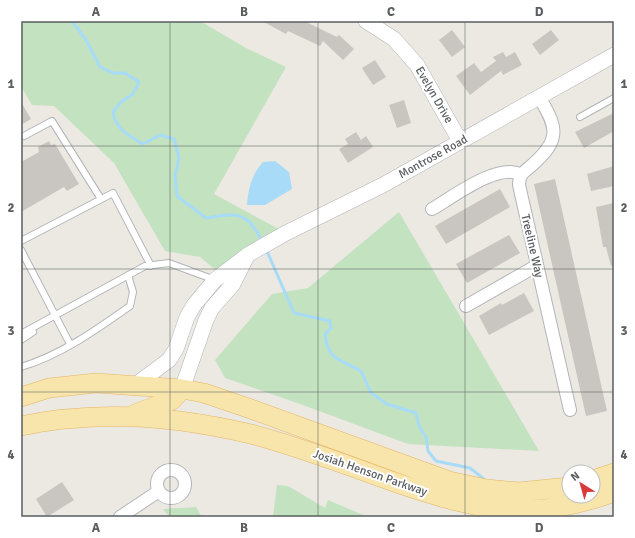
<svg xmlns="http://www.w3.org/2000/svg" width="635" height="538" font-family="Signika,sans-serif">
  <rect width="100%" height="100%" fill="#ece9e2"/>
  <!-- green -->
  <path fill="#c3e2c0" d="M21 21H200L246 48 286 67 214 194 286 233 223 276 200 257 165 251 114 163 54 106 32 105 21 86Z
    M399 212 539 451 408 444 300 404 225 378 215 360 272 294 308 288Z
    M277 485 288 486 325 508 328 500 368 517H273Z
    M196 507 202 517H169L163 509Z"/>
  <!-- water -->
  <path fill="#a7dbf7" d="M275 161 289 172 292 189 265 205H247C248 189 252 174 263 162Z"/>
  <g fill="none" stroke-linecap="round" stroke-linejoin="round">
    <!-- stream -->
    <path stroke="#a7dbf7" stroke-width="3" d="M72 21 86 40 100 67 113 73H125L139 82 133 94 121 102 113 112C116 130 128 135 143 144L160 135 174 139 179 158 175 176 177 196 206 218C236 213 249 211 262 242
      M266 249 294 313 330 321 331 328 325 334C328 362 341 359 361 371L371 393 387 404 416 413 419 426 426 437 428 451 436 461 470 468 484 479 483 481"/>
  </g>
  <!-- building -->
  <path fill="#c9c5c0" d="M262 21H304L337 37 339 35 354 49 343 60 323 41 320 46 288 31 286 34Z
    M452 30 465 47 452 57 439 40Z
    M551 30 559 40 540 55 532 44Z
    M503 52 506 57 515 52 522 65 503 75 501 71 470 95 456 76 474 63 481 72 496 61 493 57Z
    M375 60 386 77 373 85 362 68Z
    M404 100 411 123 397 128 389 105Z
    M21 102 31 119 21 125Z
    M614 113V131L584 148 575 132Z
    M356 132 361 140 366 136 373 147 348 163 339 149 348 144 345 139Z
    M49 141 51 145 55 144 79 184 67 191 64 187 21 212V162L39 152 38 147Z
    M614 166V186L591 191 587 174Z
    M555 179 607 411 586 416 534 184Z
    M500 189 510 207 446 244 435 226Z
    M614 203V266H611L606 247H603L596 207Z
    M509 235 520 253 467 283 456 264Z
    M524 293 534 311 489 335 479 316 501 303 502 305Z
    M62 482 74 500 47 517 36 499Z"/>
  <g fill="none" stroke-linecap="round" stroke-linejoin="round">
    <!-- service casing -->
    <g stroke="#b2b5b8" stroke-width="8">
      <path id="service" d="M580 117 614 98
        M24 136 52 121 101 199
        M21 241 113 193 151 266
        M21 250 70 344
        M21 334 145 266 169 263 215 280
        M21 340 33 332
        M21 367C61 355 96 330 130 306L133 292 128 275"/>
    </g>
    <!-- minor casing -->
    <g stroke="#b2b5b8" stroke-width="14">
      <path id="minor" d="M539 97C558 128 561 140 531 166 524 172 519 174 519 185L570 410
        M432 209C453 197 497 163 520 174
        M466 306 536 266
        M157 484a14 14 0 1 1 28 0a14 14 0 1 1-28 0Z
        M120 517 159 491"/>
    </g>
    <!-- tertiary casing -->
    <g stroke="#b2b5b8" stroke-width="16">
      <path id="tertiary" d="M366 21 394 39 417 65 460 141
        M134 386 169 360 176 349 187 317 194 305 215 280 249 254 286 233 383 185 614 55
        M182 389 206 320 212 308 233 284 246 258"/>
    </g>
    <!-- primary casing -->
    <g stroke="#e5b562" stroke-width="20">
      <path id="primary" d="M21 397 49 388 96 383 182 389 204 393 248 408 449 481 486 489 519 492 569 487
        M135 414 172 400 182 389
        M21 426C36 423 51 420 66 419 127 412 192 420 251 434 301 447 349 466 397 483 436 496 476 509 518 510 551 511 584 503 614 492
        M593 480 614 473"/>
    </g>
    <!-- service -->
    <use href="#service" stroke="#fff" stroke-width="6"/>
    <!-- minor -->
    <use href="#minor" stroke="#fff" stroke-width="12"/>
    <!-- tertiary -->
    <use href="#tertiary" stroke="#fff" stroke-width="15"/>
    <!-- primary -->
    <use href="#primary" stroke="#f8e5ab" stroke-width="19"/>
  </g>
  <!-- grid -->
  <path fill="none" stroke="#5a5e61" stroke-width="1" stroke-opacity="0.55" d="M170 21V517M318 21V517M465 21V517M21 146H614M21 269H614M21 392H614"/>
  <g text-anchor="middle" dominant-baseline="central" stroke-width="4" stroke-linejoin="round" paint-order="stroke">
    <!-- street labels -->
    <g font-size="12" fill="#5a5e61" stroke="#fff">
      <text transform="translate(434 95) rotate(60)">Evelyn Drive</text>
      <text transform="translate(433 157) rotate(-29)">Montrose Road</text>
      <text transform="translate(532 246) rotate(77)">Treeline Way</text>
      <text transform="translate(370 473) rotate(19)">Josiah Henson Parkway</text>
    </g>
  </g>
  <!-- border -->
  <rect width="635" height="538" fill="none" stroke="#ffffff" stroke-width="44"/>
  <!-- north arrow -->
  <g transform="translate(581 484) rotate(323)"><circle r="19" fill="#ffffff" stroke="#bdbfc0"/>
  <path d="M0-3L7 15L0 10L-7 15Z" fill="#d93a3b"/>
  <text y="-6" font-size="11" font-weight="bold" text-anchor="middle" fill="#5a5e61">N</text>
  </g>
  <rect x="22" y="22" width="591" height="494" fill="none" stroke="#5a5e61" stroke-width="1.5"/>
  <g font-size="13" text-anchor="middle" font-weight="bold" fill="#5a5e61">
    <text x="96" y="16">A</text>
    <text x="244" y="16">B</text>
    <text x="391" y="16">C</text>
    <text x="539" y="16">D</text>
    <text x="11" y="88">1</text>
    <text x="624" y="88">1</text>
    <text x="11" y="212">2</text>
    <text x="624" y="212">2</text>
    <text x="11" y="335">3</text>
    <text x="624" y="335">3</text>
    <text x="11" y="459">4</text>
    <text x="624" y="459">4</text>
    <text x="96" y="532">A</text>
    <text x="244" y="532">B</text>
    <text x="391" y="532">C</text>
    <text x="539" y="532">D</text>
  </g>
</svg>
